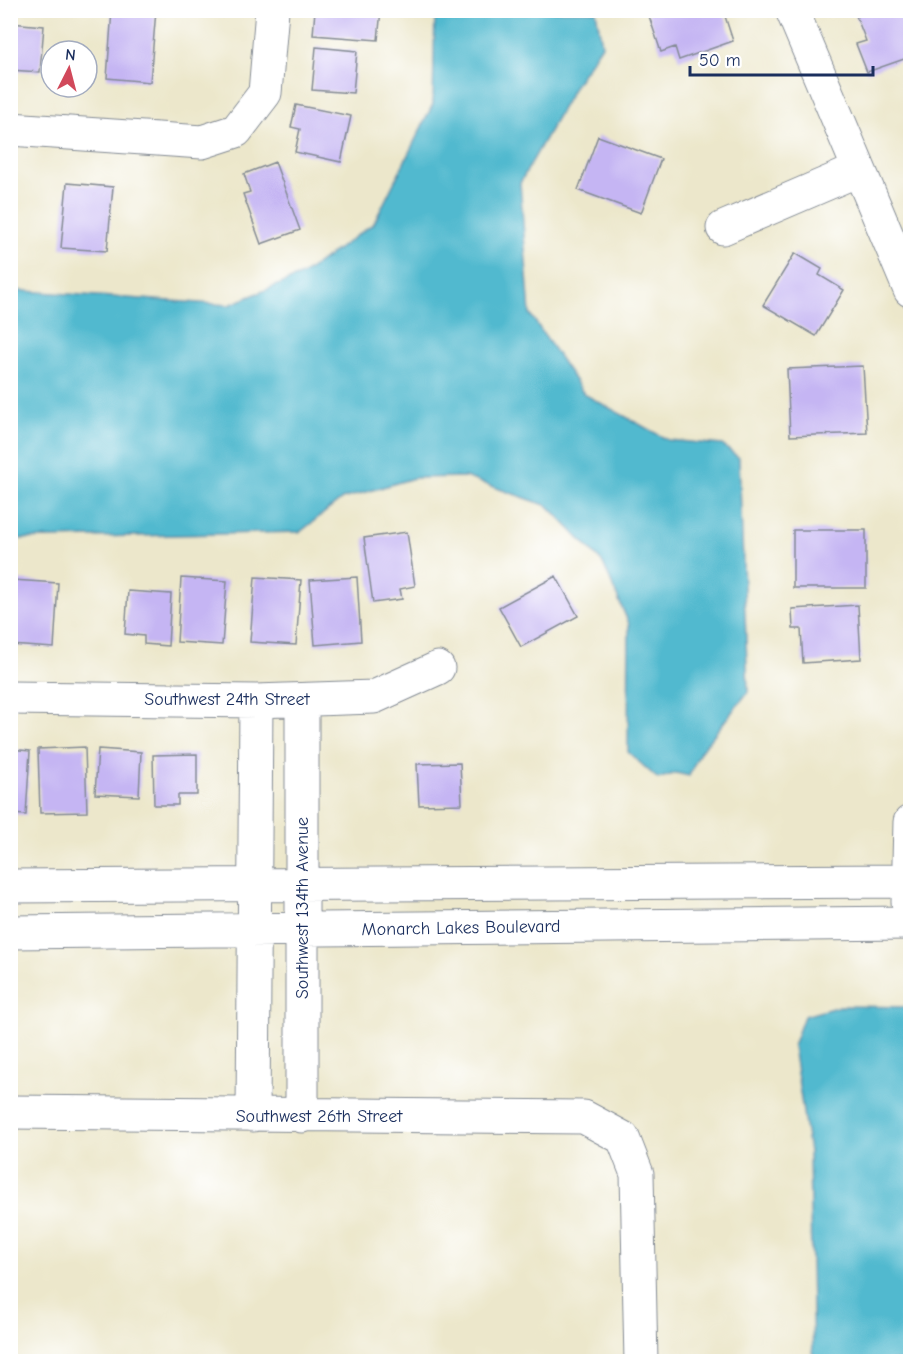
<svg xmlns="http://www.w3.org/2000/svg" width="921" height="1372" font-family="'Comic Neue',sans-serif">
  <rect width="100%" height="100%" fill="#fff"/>
  <filter id="ink" filterUnits="userSpaceOnUse"><feTurbulence type="fractalNoise" baseFrequency=".0167" numOctaves="2"/><feDisplacementMap in="SourceGraphic" scale="12" xChannelSelector="R" yChannelSelector="G"/><feConvolveMatrix kernelMatrix="1 2 1 2 8 2 1 2 1" color-interpolation-filters="sRGB"/></filter>
  <filter id="wash" filterUnits="userSpaceOnUse"><feTurbulence type="fractalNoise" baseFrequency=".008" numOctaves="4" result="noise"/><feDisplacementMap in="SourceGraphic" scale="24" xChannelSelector="R" yChannelSelector="G"/><feGaussianBlur stdDeviation="1.35" result="paint"/><feColorMatrix in="noise" values="0 0 0 0 0 0 0 0 0 0 0 0 0 0 0 0 0 1.4 0 .05"/><feComposite in="paint" operator="in"/></filter>
  <g filter="url(#wash)">
    <rect width="100%" height="100%" fill="#ece7cb"/>
    <!-- water -->
    <path fill="#51b9cf" stroke="#367496" stroke-width="1.5" d="M435 11H596L602 45 577 82 520 183 530 314 584 394 668 440 722 445 739 458 748 692 700 752 689 776 676 773 658 779 628 752 629 624 603 563 548 506 465 477 414 478 342 499 300 532 11 539V290L229 305 302 275 374 223 433 104Z
      M840 1006 910 1007V1361H813L809 1152 793 1046 804 1016Z"/>
    <g id="blocks">
      <!-- building -->
      <path fill="#c5b5f3" d="M112 10H156L150 82 107 78Z
        M315 10H381L378 40 313 35Z
        M647 10H723L733 41 679 60 675 47 661 52Z
        M862 10H904L910 27V57L867 72 856 44 866 41 855 13Z
        M10 23 44 26 40 72 10 70Z
        M316 47 357 51 353 93 312 90Z
        M296 105 351 116 341 162 295 152 300 129 291 127Z
        M598 136 661 159 641 213 578 190Z
        M275 162 300 230 261 244 243 194 250 192 244 174Z
        M67 183 113 187 107 251 61 248Z
        M795 253 822 269 819 275 844 290 816 336 763 305Z
        M863 366 867 433 790 436 787 369Z
        M793 530H866V588H793Z
        M407 532 415 586 400 589 402 599 373 603 364 538Z
        M556 576 578 616 521 647 499 607Z
        M255 577 301 580 296 645 250 642Z
        M357 577 361 641 315 645 310 580Z
        M181 578 227 581 222 645 177 642Z
        M12 580 58 583 54 648 10 645Z
        M128 591 171 594 168 646 144 644V636L125 634Z
        M858 605 861 659 803 663 801 629H793L792 609Z
        M85 747 87 812 40 813 38 749Z
        M10 749 30 751 26 815 10 814Z
        M98 749 141 752 139 796 95 794Z
        M197 754V795H178V805H154L153 755Z
        M460 763 462 804 419 805 417 764Z"/>
    </g>
  </g>
  <g filter="url(#ink)">
    <use href="#blocks" fill-opacity="0" stroke="#848b94" stroke-width="1.5"/>
    <g fill="none" stroke-linecap="round" stroke-linejoin="round">
      <!-- minor casing -->
      <g stroke="#848b94" stroke-width="35">
        <path id="minor" d="M792 10 910 290
          M10 129 202 142 236 131 265 93 272 10
          M723 228 858 170
          M10 698 256 701 374 697 438 668
          M302 700V1116
          M10 886 910 881
          M908 902 910 822
          M10 932 910 923
          M10 1112 584 1117 623 1138 637 1174 641 1362
          M253 1115 256 701"/>
      </g>
      <!-- minor -->
      <use href="#minor" stroke="#fff" stroke-width="33"/>
    </g>
  </g>
  <g text-anchor="middle" dominant-baseline="central" stroke-width="4.5" stroke-linejoin="round" paint-order="stroke">
    <!-- street labels -->
    <g font-size="18" fill="#1b2f5e" stroke="#fff">
      <text x="227" y="699">Southwest 24th Street</text>
      <text transform="translate(302 908) rotate(-90)">Southwest 134th Avenue</text>
      <text transform="translate(461 928) rotate(-1)">Monarch Lakes Boulevard</text>
      <text x="319" y="1116">Southwest 26th Street</text>
    </g>
  </g>
  <!-- margin -->
  <rect width="921" height="1372" fill="none" stroke="#fff" stroke-width="36"/>
  <!-- north arrow -->
  <g transform="translate(69 69) rotate(6)"><circle r="28" fill="#ffffff" stroke="#a4acbf" stroke-width="1.5"/>
  <path d="M0-4.5L10 22L0 15L-10 22Z" fill="#d1495b"/>
  <text y="-9" font-size="16" font-weight="bold" text-anchor="middle" fill="#1b2f5e">N</text>
  </g>
  <!-- scale -->
  <path d="M690 66v9h183v-9" fill="none" stroke="#1b2f5e" stroke-width="3"/>
  <text x="699" y="66" font-size="18" fill="#1b2f5e" stroke="#ffffff" stroke-width="4.5" paint-order="stroke">50 m</text>
</svg>
